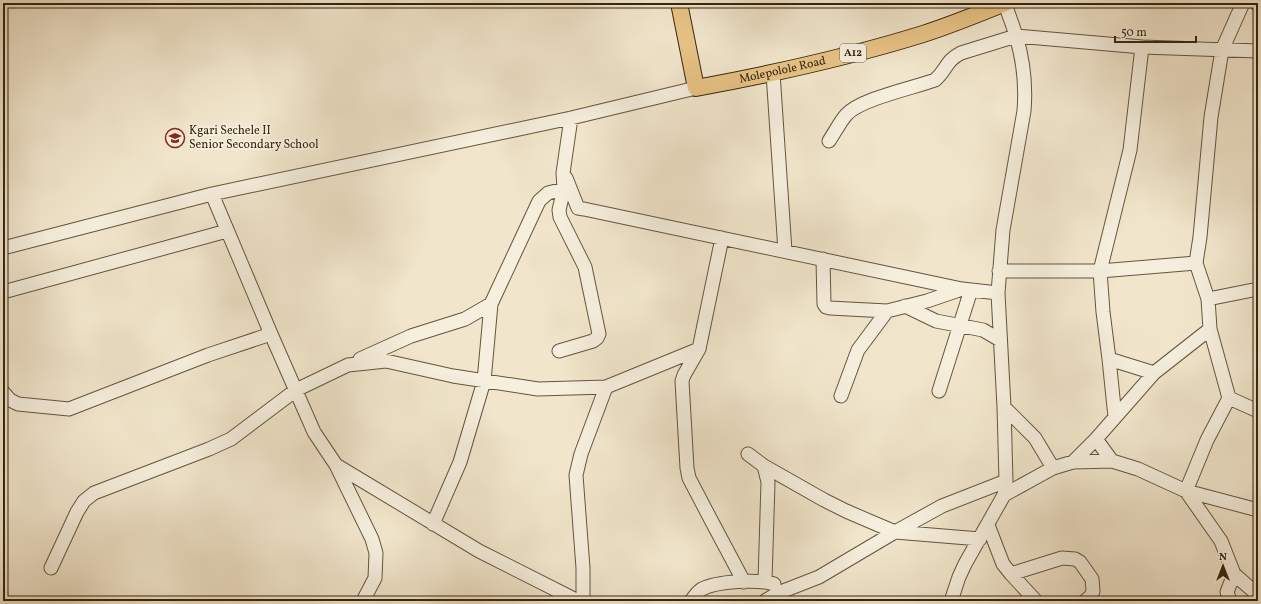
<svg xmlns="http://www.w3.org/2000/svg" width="1261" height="604" font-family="Vollkorn,serif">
  <rect width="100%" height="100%" fill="#f1e6cc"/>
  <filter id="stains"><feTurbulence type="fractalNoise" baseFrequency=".005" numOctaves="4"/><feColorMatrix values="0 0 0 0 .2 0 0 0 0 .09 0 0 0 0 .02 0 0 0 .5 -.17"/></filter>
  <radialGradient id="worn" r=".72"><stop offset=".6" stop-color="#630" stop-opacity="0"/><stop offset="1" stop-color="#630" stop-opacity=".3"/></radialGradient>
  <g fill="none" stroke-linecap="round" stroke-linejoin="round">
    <!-- minor casing -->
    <g stroke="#64553e" stroke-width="15">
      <path id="minor" d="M1243 3 1222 50 1211 117 1200 237 1196 263 1208 299 1210 329 1229 398 1207 440 1186 491 1258 510
        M1256 3 1258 5
        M1142 47 1130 150 1100 271 1103 312 1109 359 1154 373
        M773 73 785 251
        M829 141C835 132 840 122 846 115 860 99 913 88 935 80 947 70 945 61 961 53L1016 36 1142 47 1258 51
        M566 178 578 208 584 209 962 289
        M212 194 271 334 314 432 336 465 479 551 578 601
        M722 238 699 349 684 375 682 381 687 468 689 478 711 520 744 582
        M3 248 212 194 571 118 696 88
        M823 259 824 304 826 307 830 308 887 311 927 301 962 289 998 293
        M999 271H1100L1196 263
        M3 292 227 231
        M1208 299 1258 289
        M905 306 936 321 983 330 1000 340
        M559 351 593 341 597 338 599 334 585 267 560 217 559 210 564 189
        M360 359 411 336 465 319 491 304
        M1109 359 1115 417
        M939 391 971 290
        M3 392 10 400 18 404 69 409 208 355 271 334
        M841 396 858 350 887 311
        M1229 398 1258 411
        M1004 407 1035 438 1053 468
        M1096 439 1112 461
        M748 454 764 466 824 500 846 511 895 532 980 539
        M1073 462 1096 439 1154 373 1210 329
        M336 465 372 539 376 553 375 578 363 601
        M764 466 768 482 765 581
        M1004 495 1053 468 1073 462 1112 461 1138 469 1186 491 1221 541 1234 574 1227 592 1230 601
        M433 524 460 462 484 381 491 304 539 201 548 193 564 189 563 173 571 118
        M988 525 1003 564 1011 574 1036 601
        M51 568 77 512 84 501 94 493 209 449 231 439 296 390 348 365 386 361 453 376 538 389 606 387 699 349
        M1011 574 1062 558 1075 559 1080 562 1092 579 1093 591 1091 596 1085 601
        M1234 574 1258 595
        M583 601V568L576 475 581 454 606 387
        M691 601C694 597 698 591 702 589 717 581 758 579 774 584
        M765 601 778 593 819 577 895 532 942 506 1006 481
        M951 601 959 577 965 564 1004 495 1006 481 1004 407 998 293 1003 230 1024 111C1026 87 1023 59 1016 36 1013 25 1008 14 1005 3"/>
    </g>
    <!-- major casing -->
    <g stroke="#35250e" stroke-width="18">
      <g id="major">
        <path id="s1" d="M679 3 696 88C772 74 849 57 923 34 951 25 978 14 1005 3"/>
      </g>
    </g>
    <!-- minor -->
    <use href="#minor" stroke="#f6efde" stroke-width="13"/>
    <!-- major -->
    <use href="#major" stroke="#e8c386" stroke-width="16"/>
  </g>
  <!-- icons -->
  <defs>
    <g id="school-ring" transform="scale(1)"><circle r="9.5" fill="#f6efde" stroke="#8f2418" stroke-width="1.5"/><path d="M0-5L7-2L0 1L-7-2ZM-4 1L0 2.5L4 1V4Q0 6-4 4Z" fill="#8f2418"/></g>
  </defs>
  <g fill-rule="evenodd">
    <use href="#school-ring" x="175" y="138"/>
  </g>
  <g text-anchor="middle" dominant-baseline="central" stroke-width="3.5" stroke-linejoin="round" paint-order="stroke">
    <!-- shield labels -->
    <rect fill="#f6efde" stroke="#6f624c" stroke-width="1" x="840" y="44" width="26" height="18" rx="3"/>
    <g font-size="11" font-weight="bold" fill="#35250e">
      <text x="853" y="53">A12</text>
    </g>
    <!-- street labels -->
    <g font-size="12" fill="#35250e" stroke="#f6efde">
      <text stroke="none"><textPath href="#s1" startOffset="175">Molepolole Road</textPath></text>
    </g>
    <!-- poi labels -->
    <g font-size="12" fill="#35250e" stroke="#f6efde" text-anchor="start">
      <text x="189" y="131">Kgari Sechele II<tspan x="189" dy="14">Senior Secondary School</tspan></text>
    </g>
  </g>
  <!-- margin -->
  <rect width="1261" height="604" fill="none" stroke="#f1e6cc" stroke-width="16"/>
  <rect x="4" y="4" width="1253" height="596" fill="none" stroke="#35250e" stroke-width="2"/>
  <rect x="8" y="8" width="1245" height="588" fill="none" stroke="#35250e"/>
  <!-- north arrow -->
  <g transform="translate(1223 566)" stroke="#f6efde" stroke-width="3" paint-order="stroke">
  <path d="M0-3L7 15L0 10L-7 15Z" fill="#35250e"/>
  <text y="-6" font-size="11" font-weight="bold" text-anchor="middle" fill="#35250e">N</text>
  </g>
  <!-- scale -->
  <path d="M1115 36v6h81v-6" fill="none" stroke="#35250e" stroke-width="2"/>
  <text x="1121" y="36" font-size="12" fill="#35250e" stroke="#f6efde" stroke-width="3" paint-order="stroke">50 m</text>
  <rect width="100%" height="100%" filter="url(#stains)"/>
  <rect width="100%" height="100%" fill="url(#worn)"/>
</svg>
